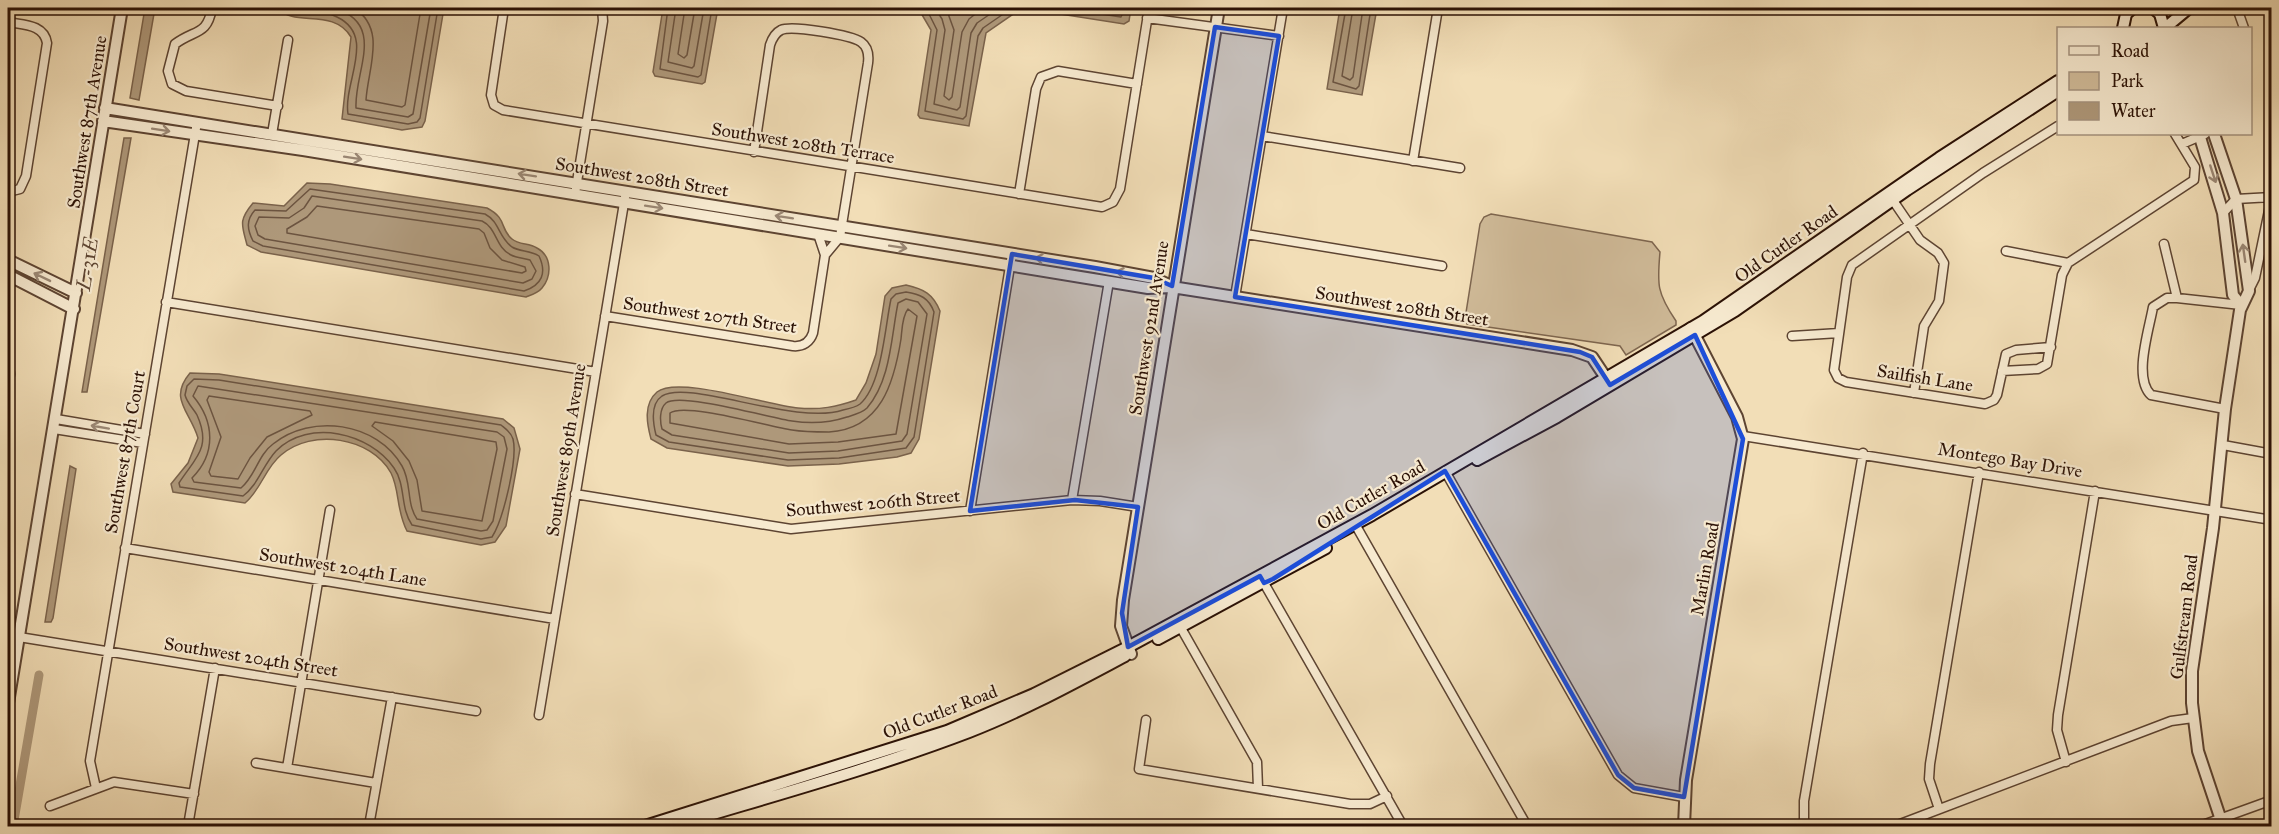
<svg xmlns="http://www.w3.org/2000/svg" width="2279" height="834" font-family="'IM FELL Great Primer',serif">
  <rect width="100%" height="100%" fill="#f2deb7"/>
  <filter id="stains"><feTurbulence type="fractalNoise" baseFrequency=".00333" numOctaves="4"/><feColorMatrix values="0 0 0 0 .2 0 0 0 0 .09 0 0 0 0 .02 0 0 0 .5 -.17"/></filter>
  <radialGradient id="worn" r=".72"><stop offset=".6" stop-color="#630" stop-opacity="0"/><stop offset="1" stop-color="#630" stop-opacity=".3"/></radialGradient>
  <!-- green -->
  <path fill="#d0bb99" stroke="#7e664f" stroke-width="1.5" d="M1491 214 1652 242 1660 252C1657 285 1657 293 1676 321V325L1626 355 1620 346 1467 324 1465 319 1480 224 1484 217Z"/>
  <!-- water -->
  <path fill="#ae987a" stroke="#7a624b" stroke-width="1.5" d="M145 8H155L139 100 130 98Z
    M279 8H444L425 121 422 127 402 130 342 119 351 37C333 7 293 28 279 8Z
    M663 8H718L705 82 702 84 655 76 653 72Z
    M918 8H1131L1129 21 1124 24 1022 8 986 33 969 126 920 118 918 115 931 30Z
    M1340 8H1377L1362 95 1327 89Z
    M124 138H131L87 392H82Z
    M307 183 330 184 487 208C508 219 499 228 512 239 519 245 529 243 537 248 552 256 552 276 542 288 538 293 531 295 526 297L261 252 247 245C242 225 238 221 253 203L284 206Z
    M906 285C924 289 933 294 940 311L919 439 911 453 897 457 839 464 788 466 667 448 651 439C647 424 643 404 657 392 678 375 770 406 798 408 820 410 836 407 856 400L866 383 876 354 885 296 892 288Z
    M190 373 219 374 503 419 514 428 520 449 506 526 495 542 481 545 407 531C396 510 400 491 391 473 371 437 312 428 281 455 265 468 261 490 245 503L173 492 171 484 188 463 198 438C190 411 168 399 190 373Z
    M70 466 76 469 53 618 51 622H45Z"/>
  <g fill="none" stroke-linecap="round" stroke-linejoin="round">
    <!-- shore -->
    <path stroke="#6c5440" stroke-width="1.5" d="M287 8C303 13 321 9 337 17 377 36 343 82 348 114L408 124 417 122 420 118 438 8
      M334 8C387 24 354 71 356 108L408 117 413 114 431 8
      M354 8C387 29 368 68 366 100L402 107 405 105 421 8
      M668 8 660 69 698 77 701 75 712 8
      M676 8 668 62 692 68 694 66 704 8
      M685 8 678 54 684 58 687 55 695 8
      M926 8 937 30 925 111 963 119 966 116 978 36 983 28 1012 8
      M935 8 942 19 945 30 934 104 957 110 960 107 971 33 977 23 999 8
      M946 8 954 30 944 96 949 100 952 97 962 32 969 19 983 8
      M1061 8 1121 17 1125 8
      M1346 8 1333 82 1356 89 1359 86 1371 8
      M1353 8 1342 76 1350 80 1353 77 1363 8
      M310 189 485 214C500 222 498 237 512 247 520 252 530 250 539 256 547 273 542 285 524 291L263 246 253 241C247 229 246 220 255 210L286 211Z
      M312 196 482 221C497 228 495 247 511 255 517 258 524 258 530 260L536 271 532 279 523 283 265 239 258 235 255 226 259 217 289 218 304 208Z
      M317 206 479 229 484 233 490 248 502 260 525 267 526 271 522 273 287 233V229L307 217Z
      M906 292C920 294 929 298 934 312L914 437 906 448 839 458 788 460 669 442 656 435C653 423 650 404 662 396 689 379 796 426 843 410 848 409 856 407 860 404 882 385 885 326 891 299L896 294Z
      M906 299 918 302 927 314 907 434 902 441 838 451 789 453 672 435 662 429C660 422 659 409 666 403 680 392 771 418 792 421 811 424 829 423 847 417 853 415 862 413 867 408 891 380 891 337 898 303Z
      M908 309 917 316 896 434 838 442 789 444 670 423V413C685 402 770 427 792 430 804 432 817 432 829 432 881 429 894 383 901 339 902 330 902 316 908 309Z
      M194 379 219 380 501 425C506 429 511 432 513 439 518 459 503 520 492 537L481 539 412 525C400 508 406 485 394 468 370 433 309 418 276 451 263 465 258 485 243 496L180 487 179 483C195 458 212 448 197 415 193 408 187 403 185 395L187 386Z
      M198 386 497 432 504 437 507 449 493 521 487 530 481 531 417 519C406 503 412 483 402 466 377 422 311 413 273 444 258 455 255 477 241 488L194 482 192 478C216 454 215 422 193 396Z
      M209 396 310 411 312 415 267 437 250 458 238 479 211 476 209 472 221 437 207 400Z
      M375 422 496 442 497 449 482 521 422 511 417 480 409 461 393 441 372 426Z"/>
    <!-- canal -->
    <path stroke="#ae987a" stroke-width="9" d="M13 826 39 675"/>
    <!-- minor casing -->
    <g stroke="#5d4432" stroke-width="11">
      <path id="minor" d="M212 8C207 36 195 29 175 44L168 71 172 84 186 91 278 106
        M504 8 491 95 494 105 503 110 1102 207 1113 202 1120 189 1149 8
        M2238 11 2244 28
        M1147 18 1279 36
        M8 22C23 25 44 24 47 43L26 176 20 189 8 192
        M272 134 288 40
        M1262 136 1460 168
        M2182 144 2205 134
        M1413 161 1438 8
        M576 188 603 21 602 8
        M1019 194 1036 89 1041 77 1058 71 1137 84
        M1890 196 1920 240 1938 253 1944 263 1939 301 1924 326 1914 393
        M2223 213 2236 199 2272 197
        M818 234 825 255
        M1246 234 1442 266
        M2164 244 2177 298H2167L2153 307C2149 330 2133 378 2151 395L2225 409
        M2006 251 2068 263
        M2249 290 2255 278 2272 196
        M1235 297 1283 8
        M2177 298 2241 305
        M166 302 596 372
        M605 316 793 346C803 347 810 342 813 333L825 255 840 237 868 63C869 55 868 47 861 42 851 35 792 25 781 30 775 33 772 39 770 45L754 152
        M1792 336 1839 333
        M2051 347 2016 350 2006 354 1997 395 1994 400 1985 404 1846 382 1838 378 1834 370 1847 277 1852 265 1983 173 2058 126
        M8 360 10 374 8 386
        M2002 371 2038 369 2047 364 2062 275 2068 263 2194 180 2195 167 2175 134
        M56 419 145 434
        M54 429 143 443
        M1743 436 2272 520
        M2223 445 2272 454
        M1445 471 1618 775 1634 788 1684 797
        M575 494 791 529 1072 500 1100 501 1138 507
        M1072 500 1109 281
        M970 511 1012 254
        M1355 524 1527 826
        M125 548 555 619
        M1260 576 1403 826
        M1181 628 1257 762 1258 788
        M19 637 476 711
        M539 715 626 191
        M1146 720 1139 769 1350 804H1370L1387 796
        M2066 762 2057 730 2058 715 2095 491
        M256 763 376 783
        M287 768 330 510
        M96 788 90 761 197 122
        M50 806 114 782 194 794
        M1939 809 1929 779 1930 764 1979 472
        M188 826 215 668
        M369 826 392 697
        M1804 826V801L1863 453
        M1895 826 2171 721 2193 718
        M2200 826 2272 800"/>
    </g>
    <!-- tertiary casing -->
    <g stroke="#5d4432" stroke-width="14">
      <path id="tertiary" d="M105 108 1095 267 1154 278 1169 285
        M103 121 303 150 1148 288 1172 287 1572 350 1592 357 1610 384
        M2199 134 2223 213 2233 295 2241 305
        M2214 134 2236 199 2249 291 2240 310 2225 409 2213 528 2192 671V703L2198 751 2223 826
        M8 260 76 293
        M8 275 74 309
        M1131 654 1121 626 1123 600 1219 8
        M8 703 122 8
        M1684 826 1686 780 1743 439 1737 417 1691 328"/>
    </g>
    <!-- secondary casing -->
    <g stroke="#2b1105" stroke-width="14">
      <path id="secondary" d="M2153 8 2160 14 2164 28
        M2123 28 2126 14 2133 8
        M2165 28 2189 8
        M1477 460 1557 417 1735 311 1907 190 2058 91
        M1158 639 1326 548
        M645 826 947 731 1034 694 1128 647 1372 515 1703 321 1939 158 2058 81
        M673 826C772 796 872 769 969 732 1023 711 1074 683 1125 656"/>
    </g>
    <!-- minor -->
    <use href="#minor" stroke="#f7ead0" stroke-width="8"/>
    <!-- tertiary -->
    <use href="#tertiary" stroke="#f7ead0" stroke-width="10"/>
    <!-- secondary -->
    <use href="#secondary" stroke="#f7ead0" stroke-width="10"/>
  </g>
  <!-- one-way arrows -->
  <defs><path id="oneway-shaft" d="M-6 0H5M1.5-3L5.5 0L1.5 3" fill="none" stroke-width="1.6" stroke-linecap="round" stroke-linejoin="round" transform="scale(1.5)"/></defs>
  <g stroke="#9b8875">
    <use href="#oneway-shaft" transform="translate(161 130) rotate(9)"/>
    <use href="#oneway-shaft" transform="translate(353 158) rotate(9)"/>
    <use href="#oneway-shaft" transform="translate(2213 174) rotate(72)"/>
    <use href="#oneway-shaft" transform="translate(527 175) rotate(-171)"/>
    <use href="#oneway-shaft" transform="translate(654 207) rotate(9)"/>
    <use href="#oneway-shaft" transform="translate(784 217) rotate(-171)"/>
    <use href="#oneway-shaft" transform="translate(898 247) rotate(9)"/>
    <use href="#oneway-shaft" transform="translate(2244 253) rotate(-98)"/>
    <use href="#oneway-shaft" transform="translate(1044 259) rotate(-171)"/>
    <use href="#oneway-shaft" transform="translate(1125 273) rotate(-170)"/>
    <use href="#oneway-shaft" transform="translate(42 277) rotate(-154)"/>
    <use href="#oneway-shaft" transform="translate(100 427) rotate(-170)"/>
  </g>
  <!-- marked area -->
  <path fill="#1d4ed8" fill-opacity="0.2" stroke="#1d4ed8" stroke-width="4.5" stroke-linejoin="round" d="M1215 27 1279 36 1235 297 1580 352 1592 357 1610 385 1695 335 1743 439 1684 797 1634 788 1618 775 1445 471 1273 579 1264 583 1260 576 1128 647 1122 613 1138 507 1075 500 970 511 1012 254 1154 278 1172 286Z"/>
  <g text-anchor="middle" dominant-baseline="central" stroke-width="4.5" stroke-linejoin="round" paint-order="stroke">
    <!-- street labels -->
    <g font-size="18" fill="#2b1105" stroke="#f7ead0">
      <text transform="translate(87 122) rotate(-81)">Southwest 87th Avenue</text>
      <text transform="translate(803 143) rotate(9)">Southwest 208th Terrace</text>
      <text transform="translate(642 177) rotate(9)">Southwest 208th Street</text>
      <text transform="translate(1786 244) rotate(-35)">Old Cutler Road</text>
      <text transform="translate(1402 306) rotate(9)">Southwest 208th Street</text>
      <text transform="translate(710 315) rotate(8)">Southwest 207th Street</text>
      <text transform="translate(1149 328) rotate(-81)">Southwest 92nd Avenue</text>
      <text transform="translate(1925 378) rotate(9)">Sailfish Lane</text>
      <text transform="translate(566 450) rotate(-81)">Southwest 89th Avenue</text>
      <text transform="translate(125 452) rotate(-80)">Southwest 87th Court</text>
      <text transform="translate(2010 460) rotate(9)">Montego Bay Drive</text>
      <text transform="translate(1371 495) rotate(-30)">Old Cutler Road</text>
      <text transform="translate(873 503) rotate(-5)">Southwest 206th Street</text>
      <text transform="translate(343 567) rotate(9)">Southwest 204th Lane</text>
      <text transform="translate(1705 569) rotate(-80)">Marlin Road</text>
      <text transform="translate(2184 617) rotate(-83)">Gulfstream Road</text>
      <text transform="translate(251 657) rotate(9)">Southwest 204th Street</text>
      <text transform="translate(940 712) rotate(-21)">Old Cutler Road</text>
    </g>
    <!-- water labels -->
    <g font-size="20" font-style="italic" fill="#5f4734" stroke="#f7ead0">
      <text transform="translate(87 264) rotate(-81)">L-31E</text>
    </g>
  </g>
  <!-- margin -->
  <rect width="2279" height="834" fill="none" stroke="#f2deb7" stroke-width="30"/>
  <rect x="9" y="9" width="2261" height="816" fill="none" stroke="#2b1105" stroke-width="3"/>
  <rect x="15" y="15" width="2249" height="804" fill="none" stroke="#2b1105" stroke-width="1.5"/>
  <!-- legend -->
  <rect x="2057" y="27" width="195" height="108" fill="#f7ead0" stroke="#a5937f" stroke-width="1.5"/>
  <rect x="2069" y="46" width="30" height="9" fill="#f7ead0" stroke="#a5937f" stroke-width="1.5"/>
  <text x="2111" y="57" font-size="18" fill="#2b1105">Road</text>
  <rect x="2069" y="72" width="30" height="18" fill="#d0bb99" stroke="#a5937f" stroke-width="1.5"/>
  <text x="2111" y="87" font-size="18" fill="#2b1105">Park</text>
  <rect x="2069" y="102" width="30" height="18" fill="#ae987a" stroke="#a5937f" stroke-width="1.5"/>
  <text x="2111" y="117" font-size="18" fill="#2b1105">Water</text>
  <rect width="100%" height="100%" filter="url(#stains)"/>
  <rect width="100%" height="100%" fill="url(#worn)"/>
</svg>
